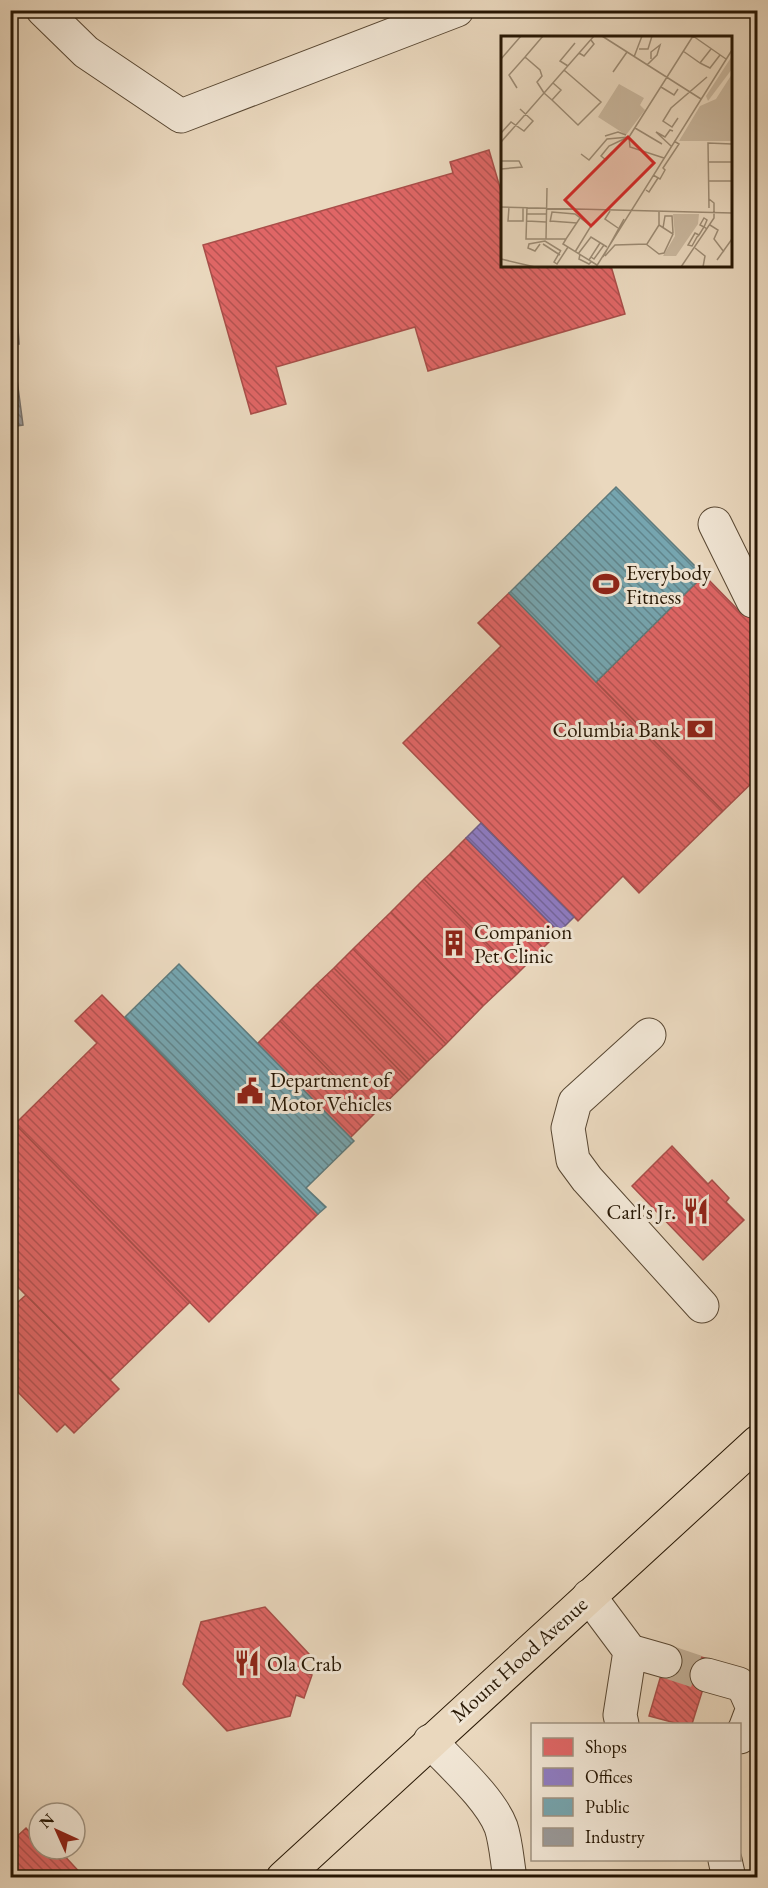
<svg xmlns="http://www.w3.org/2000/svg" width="768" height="1888" font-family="'EB Garamond',serif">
  <defs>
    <pattern id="shops-back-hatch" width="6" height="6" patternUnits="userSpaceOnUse" patternTransform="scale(1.5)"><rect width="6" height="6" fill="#e06666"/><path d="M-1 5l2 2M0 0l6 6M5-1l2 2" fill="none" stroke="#b65352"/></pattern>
    <pattern id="offices-back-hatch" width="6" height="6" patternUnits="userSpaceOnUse" patternTransform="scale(1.5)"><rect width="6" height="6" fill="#8e7cc3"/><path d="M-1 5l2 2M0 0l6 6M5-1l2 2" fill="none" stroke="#74659c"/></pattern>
    <pattern id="public-back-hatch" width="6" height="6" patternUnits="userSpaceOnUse" patternTransform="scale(1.5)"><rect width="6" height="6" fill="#76a5af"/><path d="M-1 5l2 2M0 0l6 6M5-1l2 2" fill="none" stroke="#61858c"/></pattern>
    <pattern id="industry-back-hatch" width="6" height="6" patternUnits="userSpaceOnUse" patternTransform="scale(1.5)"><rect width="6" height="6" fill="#999"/><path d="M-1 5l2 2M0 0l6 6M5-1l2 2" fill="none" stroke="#7d7c7b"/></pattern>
  </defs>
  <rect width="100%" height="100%" fill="#ead8be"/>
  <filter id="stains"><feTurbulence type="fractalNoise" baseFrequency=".00333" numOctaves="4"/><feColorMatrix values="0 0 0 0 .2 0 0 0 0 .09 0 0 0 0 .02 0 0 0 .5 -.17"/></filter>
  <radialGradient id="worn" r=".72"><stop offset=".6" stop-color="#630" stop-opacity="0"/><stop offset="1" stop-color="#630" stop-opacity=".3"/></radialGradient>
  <!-- shops -->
  <path fill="url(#shops-back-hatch)" stroke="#a84e49" stroke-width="1.5" d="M489 150 501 191 502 190V266H611L625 314 428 371 415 327 276 367 286 404 251 414 203 245 453 173 450 162Z
    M704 575 741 613 758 597V777L723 811 596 682Z
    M509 593 723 811 639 893 623 876 578 921 403 743 501 646 478 623Z
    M466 838 559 932 543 948 450 854Z
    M450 854 543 948 517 974 424 879Z
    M424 879 517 974 483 1006 391 912Z
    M391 912 483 1006 446 1044 353 949Z
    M353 949 446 1044 427 1062 334 968Z
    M334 968 427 1062 409 1080 316 985Z
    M316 985 409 1080 373 1115 280 1021Z
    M102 995 318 1214 209 1322 15 1124 97 1043 75 1021Z
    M280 1021 373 1115 350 1138 257 1044Z
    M15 1124 190 1302 110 1380 10 1279V1128Z
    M672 1146 708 1184 712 1180 729 1198 726 1202 744 1220 703 1260 632 1186Z
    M26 1295 119 1389 74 1433 65 1424 57 1432 10 1384V1309Z
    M758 1558V1589L751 1560Z
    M265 1607 309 1654 303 1672 312 1675 304 1698 296 1695 290 1716 227 1731 183 1684 201 1622Z
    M669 1648 712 1660 692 1724H679L649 1716Z
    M26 1828 39 1843V1849H45L53 1858 60 1851 85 1878H19L10 1869V1843Z"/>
  <!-- offices -->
  <path fill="url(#offices-back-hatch)" stroke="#6f5e8a" stroke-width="1.5" d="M481 823 574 917 559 932 466 838Z"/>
  <!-- public -->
  <path fill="url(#public-back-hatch)" stroke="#5e7a7c" stroke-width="1.5" d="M616 487 704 575 596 682 509 593Z
    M179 964 354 1141 306 1188 326 1207 318 1214 125 1017Z"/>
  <!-- industry -->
  <path fill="url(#industry-back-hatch)" stroke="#77726c" stroke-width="1.5" d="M10 297H16L19 344H10Z
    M10 357H14L23 425 10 427Z"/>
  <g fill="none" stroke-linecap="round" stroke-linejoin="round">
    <!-- minor-tunnel -->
    <path stroke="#c3b199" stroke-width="33" stroke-dasharray="33 16" stroke-linecap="butt" d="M665 1661 707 1675"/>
    <!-- minor casing -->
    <g stroke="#584732" stroke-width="35">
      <path id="minor" d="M43 10 86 52 181 116 457 10
        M715 524 753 601
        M649 1035 575 1102 568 1128 573 1160 587 1179 702 1306
        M589 1596 630 1651 620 1715 622 1724
        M630 1651 665 1661
        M707 1675 739 1684 745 1690 753 1708 745 1729 740 1737
        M430 1741C451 1764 490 1798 501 1827 506 1842 507 1861 510 1878
        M725 1860 729 1878"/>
    </g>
    <!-- major casing -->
    <g stroke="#271704" stroke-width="35">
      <path id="major" d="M283 1878 758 1442"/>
    </g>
    <!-- minor -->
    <use href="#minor" stroke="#f1e6d5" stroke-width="33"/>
    <!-- major -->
    <use href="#major" stroke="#ead8be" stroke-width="33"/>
  </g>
  <!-- icons -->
  <defs>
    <g id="stadium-bare" transform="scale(2.07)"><path d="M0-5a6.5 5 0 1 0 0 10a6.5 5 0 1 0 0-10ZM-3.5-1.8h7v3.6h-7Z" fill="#8f2418" stroke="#f1e6d5" stroke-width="2.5" paint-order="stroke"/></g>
    <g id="bank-bare" transform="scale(2.07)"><path d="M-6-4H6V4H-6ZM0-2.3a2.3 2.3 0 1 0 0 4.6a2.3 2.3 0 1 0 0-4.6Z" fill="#8f2418" stroke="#f1e6d5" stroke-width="2.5" paint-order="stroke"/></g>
    <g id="building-bare" transform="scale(2.07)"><path d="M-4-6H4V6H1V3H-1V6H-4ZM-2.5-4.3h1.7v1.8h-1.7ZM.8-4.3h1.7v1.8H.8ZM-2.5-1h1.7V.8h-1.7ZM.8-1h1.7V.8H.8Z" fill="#8f2418" stroke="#f1e6d5" stroke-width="2.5" paint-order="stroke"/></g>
    <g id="civic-bare" transform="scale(2.07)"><path d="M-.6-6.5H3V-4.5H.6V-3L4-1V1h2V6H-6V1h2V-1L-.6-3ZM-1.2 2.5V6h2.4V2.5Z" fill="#8f2418" stroke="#f1e6d5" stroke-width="2.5" paint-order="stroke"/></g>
    <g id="restaurant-bare" transform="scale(2.07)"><path d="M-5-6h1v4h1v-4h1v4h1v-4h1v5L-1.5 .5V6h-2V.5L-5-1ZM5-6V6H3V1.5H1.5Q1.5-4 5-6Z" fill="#8f2418" stroke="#f1e6d5" stroke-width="2.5" paint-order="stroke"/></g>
  </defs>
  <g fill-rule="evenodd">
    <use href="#stadium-bare" x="606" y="584"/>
    <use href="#bank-bare" x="700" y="729"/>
    <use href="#building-bare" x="454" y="943"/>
    <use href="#civic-bare" x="250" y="1091"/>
    <use href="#restaurant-bare" x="696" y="1211"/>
    <use href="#restaurant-bare" x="247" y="1663"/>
  </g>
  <g text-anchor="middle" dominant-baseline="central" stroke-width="6" stroke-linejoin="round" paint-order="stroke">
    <!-- poi labels -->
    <g font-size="21" fill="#271704" stroke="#f1e6d5" text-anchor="start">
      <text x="626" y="572">Everybody<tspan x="626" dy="24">Fitness</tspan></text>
      <text x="680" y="729" text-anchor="end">Columbia Bank</text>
      <text x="474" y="931">Companion<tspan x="474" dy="24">Pet Clinic</tspan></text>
      <text x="270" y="1079">Department of<tspan x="270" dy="24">Motor Vehicles</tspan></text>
      <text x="676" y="1211" text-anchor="end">Carl's Jr.</text>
      <text x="267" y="1663">Ola Crab</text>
    </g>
    <!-- street labels -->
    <g font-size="21" fill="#271704" stroke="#f1e6d5">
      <text transform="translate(519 1659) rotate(-42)">Mount Hood Avenue</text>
    </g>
  </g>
  <!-- overview -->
  <g transform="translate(501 36)">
    <rect width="231" height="231" fill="#ead8be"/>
    <path d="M231 20V33L207 65 205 60ZM231 38V105H178L199 70 215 63ZM118 48 143 62 139 69 144 74 125 99 97 81ZM172 178H198L197 188 175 220H162L174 200Z" fill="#c9b79e"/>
    <path fill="none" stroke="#9c8b74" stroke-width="1.5" d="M101 0 200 63M192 0 225 23M138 13H147L151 0M182 15 199 27 210 13M78 17 83 20 93 8 90 4M24 21 42 0M133 21 141 0M0 23 20 0M199 27 209 32 219 19M146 29 156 19 159 9 150 16V23M67 30 59 25 74 7M112 36 126 16M160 51 173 59 177 53M16 52 8 39 24 21 39 34 41 40 36 46 43 57M43 57 51 64 60 54 52 47M51 64 77 89 100 66 63 34M177 82 171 91 162 85 170 72 206 41M134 92 161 108M0 97 10 86 23 95 32 85 19 73M104 100 117 96 125 99M128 101 192 0M128 101 129 111 163 122M0 106 93 0M170 110 155 96 164 101 169 94 172 95M111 116 105 124 100 120 108 110 125 102M80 118 88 124 106 103 128 101M0 125H18L21 131 0 133M208 126H231M152 139 159 143 164 134 162 132 178 108 173 105M208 145H231M46 152 45 203H65L79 182M145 154 148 156 157 142M0 171 231 177M8 171 7 185H22V171M26 171 25 203H45M208 172 207 107 231 108M109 175 104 183 117 192M26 178H45M26 185 45 186M49 185 76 187M49 186 51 176 74 178 90 190 74 216M209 189 217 194 213 203 223 216M162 192 164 180H171L172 197M198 199 194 197 187 209 191 210 196 201 198 199 203 191 206 184 203 182 199 189 203 191 206 193M65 203 62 208 96 229M39 208 34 215 27 212 28 208 44 205 60 215M42 208 59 219M145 208 158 218 163 217 172 198 158 189M194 212 204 220 202 231M60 214 53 226 56 228 67 211M77 218 90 201 106 211M79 218 78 223 88 228 90 226M104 220 114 209 146 208 158 189V176M90 221 93 223 103 209M102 221 123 183M0 223 34 231M88 224 99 207M216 224 231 203M95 231 231 14M180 231 213 182V167L208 163"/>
    <path fill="#d62828" fill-opacity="0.15" stroke="#d62828" stroke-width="3" d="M127 101 153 127 90 190 64 164Z"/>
    <rect width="231" height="231" fill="none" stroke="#271704" stroke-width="3"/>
  </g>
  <!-- margin -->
  <rect width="768" height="1888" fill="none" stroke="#ead8be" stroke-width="36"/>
  <rect x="12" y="12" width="744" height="1864" fill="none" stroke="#271704" stroke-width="3"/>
  <rect x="18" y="18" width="732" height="1852" fill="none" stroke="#271704" stroke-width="1.5"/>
  <!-- legend -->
  <rect x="531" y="1723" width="210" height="138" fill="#f1e6d5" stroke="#a09381" stroke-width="1.5"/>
  <rect x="543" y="1738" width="30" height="18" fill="#e06666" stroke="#a09381" stroke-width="1.5"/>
  <text x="585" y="1753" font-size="18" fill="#271704">Shops</text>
  <rect x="543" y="1768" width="30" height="18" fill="#8e7cc3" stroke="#a09381" stroke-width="1.5"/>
  <text x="585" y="1783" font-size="18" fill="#271704">Offices</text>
  <rect x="543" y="1798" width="30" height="18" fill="#76a5af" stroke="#a09381" stroke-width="1.5"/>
  <text x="585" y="1813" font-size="18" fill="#271704">Public</text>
  <rect x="543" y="1828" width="30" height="18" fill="#999999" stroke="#a09381" stroke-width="1.5"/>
  <text x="585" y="1843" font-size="18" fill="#271704">Industry</text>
  <!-- north arrow -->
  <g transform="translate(57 1831) rotate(315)"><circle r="28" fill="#f1e6d5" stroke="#a09381" stroke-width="1.5"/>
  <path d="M0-4.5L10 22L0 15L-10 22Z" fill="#8f2418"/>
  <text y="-9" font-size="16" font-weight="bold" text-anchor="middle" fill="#271704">N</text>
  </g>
  <rect width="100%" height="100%" filter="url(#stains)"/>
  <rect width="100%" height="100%" fill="url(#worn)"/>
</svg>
